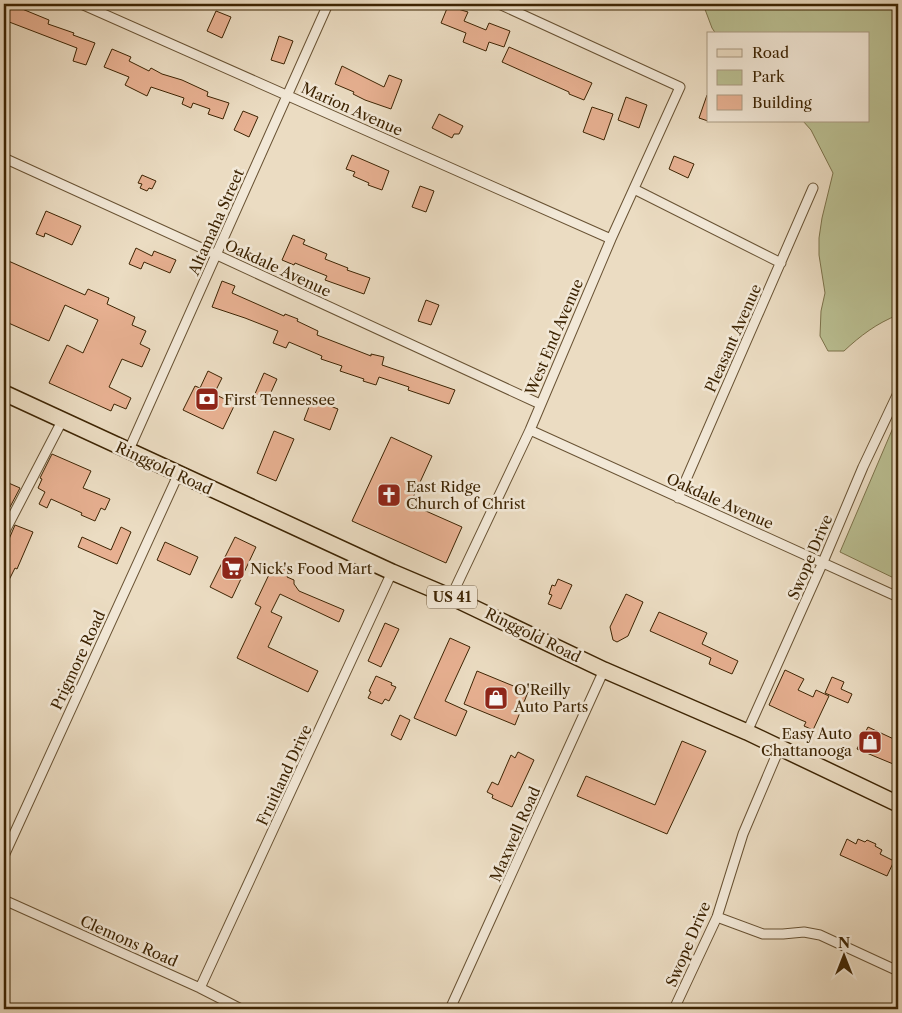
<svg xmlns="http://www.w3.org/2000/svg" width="902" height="1013" font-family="'Libre Caslon Text',serif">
  <rect width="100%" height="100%" fill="#ebdcc2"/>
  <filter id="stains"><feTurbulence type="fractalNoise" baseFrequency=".004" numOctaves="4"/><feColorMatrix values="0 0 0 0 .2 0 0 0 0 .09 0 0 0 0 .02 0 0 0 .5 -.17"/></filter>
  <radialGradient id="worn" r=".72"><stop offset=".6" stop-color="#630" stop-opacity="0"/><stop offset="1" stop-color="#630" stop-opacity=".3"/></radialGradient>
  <!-- green -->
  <path fill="#babf92" stroke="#7c724a" d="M703 4H898V315C877 323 860 336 844 351H828L820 336 821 311 825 293 819 255V238L822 218 833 173 811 130 803 121H868V34H716L712 28Z
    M898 416V580L840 552Z"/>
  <!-- building -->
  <path fill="#e7b091" stroke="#3d2403" d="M10 4 49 20 48 24 74 33 73 35 95 43 86 65 73 61 77 48 4 20Z
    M448 6 468 12 464 21 486 30 489 23 510 31 504 47 489 42 486 51 463 42 466 33 441 23Z
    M216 11 231 17 222 38 207 31Z
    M279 36 293 41 284 64 271 60Z
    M509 47 592 83 584 100 569 94V92L502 62Z
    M112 49 131 57 129 61 149 71 151 68 162 74 182 80 208 92 207 96 229 103 223 119 208 114 210 109 193 103 191 108 182 104 184 98 151 87 147 96 125 85 129 77 104 67Z
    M342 66 384 87 389 75 402 80 391 109 365 100 353 94 354 92 335 84Z
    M707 95H708V121L699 118Z
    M626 97 647 105 639 128 618 120Z
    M592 107 613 114 604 140 583 132Z
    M243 111 258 117 249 137 234 130Z
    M439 114 463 126 459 134H454L452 138 432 128Z
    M352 155 389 171 382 190 368 185 369 183 353 176 355 172 346 169Z
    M674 156 694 164 688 178 669 169Z
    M142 175 156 181 152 189 149 188 147 191 140 188 142 184 138 183Z
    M420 186 434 191 426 212 412 207Z
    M46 211 81 226 72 245 45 233 44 237 36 234Z
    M293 235 305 240 303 244 327 254 325 259 348 268 347 270 370 278 364 294 325 280 327 276 295 263 294 265 282 260Z
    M136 248 152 256 154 251 176 260 170 273 144 262 141 269 129 264Z
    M4 259 85 295 88 289 109 298 107 304 135 317 132 325 146 331 140 344 150 349 142 367 122 359 109 387 131 398 126 409 114 404 111 411 49 383 67 345 83 353 98 320 65 305 49 341 4 321Z
    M222 281 235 286 232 293 284 316 285 314 298 319 297 321 318 331 317 335 371 356V354L384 357 382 365 455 390 449 404 408 390 409 387 379 377 376 385 363 381 364 379 340 371 342 366 321 359 322 356 289 342 286 348 273 343 278 331 245 318 212 307Z
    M426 300 439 305 431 325 418 321Z
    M208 371 222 378 214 394 235 404 223 429 183 410 195 386 200 388Z
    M264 373 277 379 267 401 254 396Z
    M312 399 338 409 330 430 304 420Z
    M274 431 294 439 276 481 257 473Z
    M391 437 432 456 410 504 462 527 446 563 352 521Z
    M52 454 91 471 83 488 110 499 105 510 101 508 95 521 81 515 82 513 51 499 47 508 39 504 45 492 38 488 42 479 40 478Z
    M4 481 20 488 10 507 4 504Z
    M15 525 33 532 17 569 15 568 4 590V551Z
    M121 527 131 532 117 564 78 547 82 537 111 550Z
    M235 537 256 547 232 598 210 587Z
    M165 542 198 557 190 575 157 560Z
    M274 564 290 572 287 577 294 580V584L299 591 344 610 339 622 280 594 271 612 282 617 268 647 318 671 308 692 237 658 261 607 255 604Z
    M558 579 572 585 561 609 548 604 552 595 549 594 552 585 555 586Z
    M626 594 643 602 628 636 617 642 613 640 610 627Z
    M659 612 707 633 702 644 738 661 732 674 709 664 711 658 650 631Z
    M385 623 399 629 381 667 368 661Z
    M450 638 470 647 445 701 467 711 456 736 414 718Z
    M785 670 804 679 798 690 813 697 816 690 829 696 813 730 804 726 806 722 801 720 769 705Z
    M477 671 528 692 515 725 464 704Z
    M376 676 392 683 391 685 396 687 389 701 385 699 382 704 368 698 371 692 369 691Z
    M832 677 844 682 841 689 852 694 848 703 825 693Z
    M400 715 410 720 401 740 391 735Z
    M868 727 898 741V766L857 749Z
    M682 741 706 751 667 834 577 796 586 776 655 805Z
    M518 752 534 760 512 807 492 798 493 795 487 792 492 782 498 785 511 755 515 758Z
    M847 839 856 844 858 839 865 842 867 840 876 844 875 846 882 850 880 854 894 861 887 876 840 855Z"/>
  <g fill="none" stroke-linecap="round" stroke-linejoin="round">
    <!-- street casing -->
    <g stroke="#685233" stroke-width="11">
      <path id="street" d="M81 4 611 239
        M4 158 217 255 540 404
        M634 189 781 263
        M530 430 898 597
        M128 452 328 4
        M678 498 813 188
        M4 533 62 421
        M451 597 530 430 611 239 680 87 499 4
        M747 732 823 562 863 467 898 393
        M4 856 178 475
        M4 900 200 988 241 1009
        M717 917 763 934H783L804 932 820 935 898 971
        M200 988 392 572
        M450 1009 604 670
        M674 1009 717 917 743 834 779 749"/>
    </g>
    <!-- primary casing -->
    <g stroke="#3d2403" stroke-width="18">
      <path id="primary" d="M4 393 392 572 451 597 604 670 747 732 898 804"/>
    </g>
    <!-- street -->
    <use href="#street" stroke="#f2e8d7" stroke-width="9"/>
    <!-- primary -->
    <use href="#primary" stroke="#ebdcc2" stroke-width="15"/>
  </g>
  <!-- icons -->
  <defs>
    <g id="bank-square" transform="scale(1.25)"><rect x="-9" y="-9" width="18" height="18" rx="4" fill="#8f2418" stroke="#f2e8d7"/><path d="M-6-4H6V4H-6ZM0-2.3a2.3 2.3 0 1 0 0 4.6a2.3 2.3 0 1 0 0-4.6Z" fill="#fff"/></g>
    <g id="church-square" transform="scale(1.25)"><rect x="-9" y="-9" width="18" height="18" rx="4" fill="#8f2418" stroke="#f2e8d7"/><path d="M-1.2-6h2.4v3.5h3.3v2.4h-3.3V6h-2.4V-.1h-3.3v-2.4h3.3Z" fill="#fff"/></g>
    <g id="supermarket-square" transform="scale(1.25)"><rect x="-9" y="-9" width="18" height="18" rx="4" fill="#8f2418" stroke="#f2e8d7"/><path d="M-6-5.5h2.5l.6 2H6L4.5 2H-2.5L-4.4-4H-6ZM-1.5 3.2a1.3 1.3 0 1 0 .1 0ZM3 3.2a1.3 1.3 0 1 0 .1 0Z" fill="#fff"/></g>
    <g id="shop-square" transform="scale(1.25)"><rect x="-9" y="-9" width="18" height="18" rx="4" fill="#8f2418" stroke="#f2e8d7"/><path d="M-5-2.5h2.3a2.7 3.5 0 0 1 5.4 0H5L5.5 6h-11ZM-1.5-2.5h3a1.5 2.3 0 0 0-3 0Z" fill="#fff"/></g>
  </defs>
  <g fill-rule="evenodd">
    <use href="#bank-square" x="207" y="399"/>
    <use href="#church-square" x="389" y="495"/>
    <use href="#supermarket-square" x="233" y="568"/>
    <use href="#shop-square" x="496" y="698"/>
    <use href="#shop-square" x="870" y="742"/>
  </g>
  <g text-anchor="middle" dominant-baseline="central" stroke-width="5" stroke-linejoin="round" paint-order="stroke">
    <!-- shield labels -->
    <rect fill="#f2e8d7" stroke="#735f43" stroke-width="1" x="427" y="585.5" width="50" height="23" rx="4"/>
    <g font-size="14" font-weight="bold" fill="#3d2403">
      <text x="452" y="597">US 41</text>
    </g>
    <!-- street labels -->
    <g font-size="15" fill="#3d2403" stroke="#f2e8d7">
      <text transform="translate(352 109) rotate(24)">Marion Avenue</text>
      <text transform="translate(216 222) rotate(-66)">Altamaha Street</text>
      <text transform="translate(278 268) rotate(25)">Oakdale Avenue</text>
      <text transform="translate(554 337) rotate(-67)">West End Avenue</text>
      <text transform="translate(733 338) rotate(-66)">Pleasant Avenue</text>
      <text transform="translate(164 468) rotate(25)">Ringgold Road</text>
      <text transform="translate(720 501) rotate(24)">Oakdale Avenue</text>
      <text transform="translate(810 557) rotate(-67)">Swope Drive</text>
      <text transform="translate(533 635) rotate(26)">Ringgold Road</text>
      <text transform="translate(78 660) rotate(-65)">Prigmore Road</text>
      <text transform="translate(284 775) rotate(-65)">Fruitland Drive</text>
      <text transform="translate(515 834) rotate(-66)">Maxwell Road</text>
      <text transform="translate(129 941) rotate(24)">Clemons Road</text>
      <text transform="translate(688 944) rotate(-67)">Swope Drive</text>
    </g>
    <!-- poi labels -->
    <g font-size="15" fill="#3d2403" stroke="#f2e8d7" text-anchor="start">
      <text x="224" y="399">First Tennessee</text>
      <text x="406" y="486">East Ridge<tspan x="406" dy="17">Church of Christ</tspan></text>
      <text x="250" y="568">Nick's Food Mart</text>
      <text x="514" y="689">O'Reilly<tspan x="514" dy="17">Auto Parts</tspan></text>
      <text x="852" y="733" text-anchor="end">Easy Auto<tspan x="852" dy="17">Chattanooga</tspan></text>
    </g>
  </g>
  <!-- margin -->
  <rect width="902" height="1013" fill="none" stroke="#ebdcc2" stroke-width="20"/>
  <rect x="5" y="5" width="892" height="1003" fill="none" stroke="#3d2403" stroke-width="2.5"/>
  <rect x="10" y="10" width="882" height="993" fill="none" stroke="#3d2403"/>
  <!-- legend -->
  <rect x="707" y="32" width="162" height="90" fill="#f2e8d7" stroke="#aa9a82"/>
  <rect x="717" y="49" width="25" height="8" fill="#ebdcc2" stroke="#aa9a82"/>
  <text x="752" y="58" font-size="15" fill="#3d2403">Road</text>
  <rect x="717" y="70" width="25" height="15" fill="#babf92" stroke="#aa9a82"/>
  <text x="752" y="82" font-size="15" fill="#3d2403">Park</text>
  <rect x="717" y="95" width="25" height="15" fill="#e7b091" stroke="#aa9a82"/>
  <text x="752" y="108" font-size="15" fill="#3d2403">Building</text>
  <!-- north arrow -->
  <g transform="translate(844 956)" stroke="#f2e8d7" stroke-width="4" paint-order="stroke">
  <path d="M0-4L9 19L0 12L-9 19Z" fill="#3d2403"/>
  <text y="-8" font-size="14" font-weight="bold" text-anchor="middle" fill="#3d2403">N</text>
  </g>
  <rect width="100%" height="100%" filter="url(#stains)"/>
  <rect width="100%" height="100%" fill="url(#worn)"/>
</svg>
